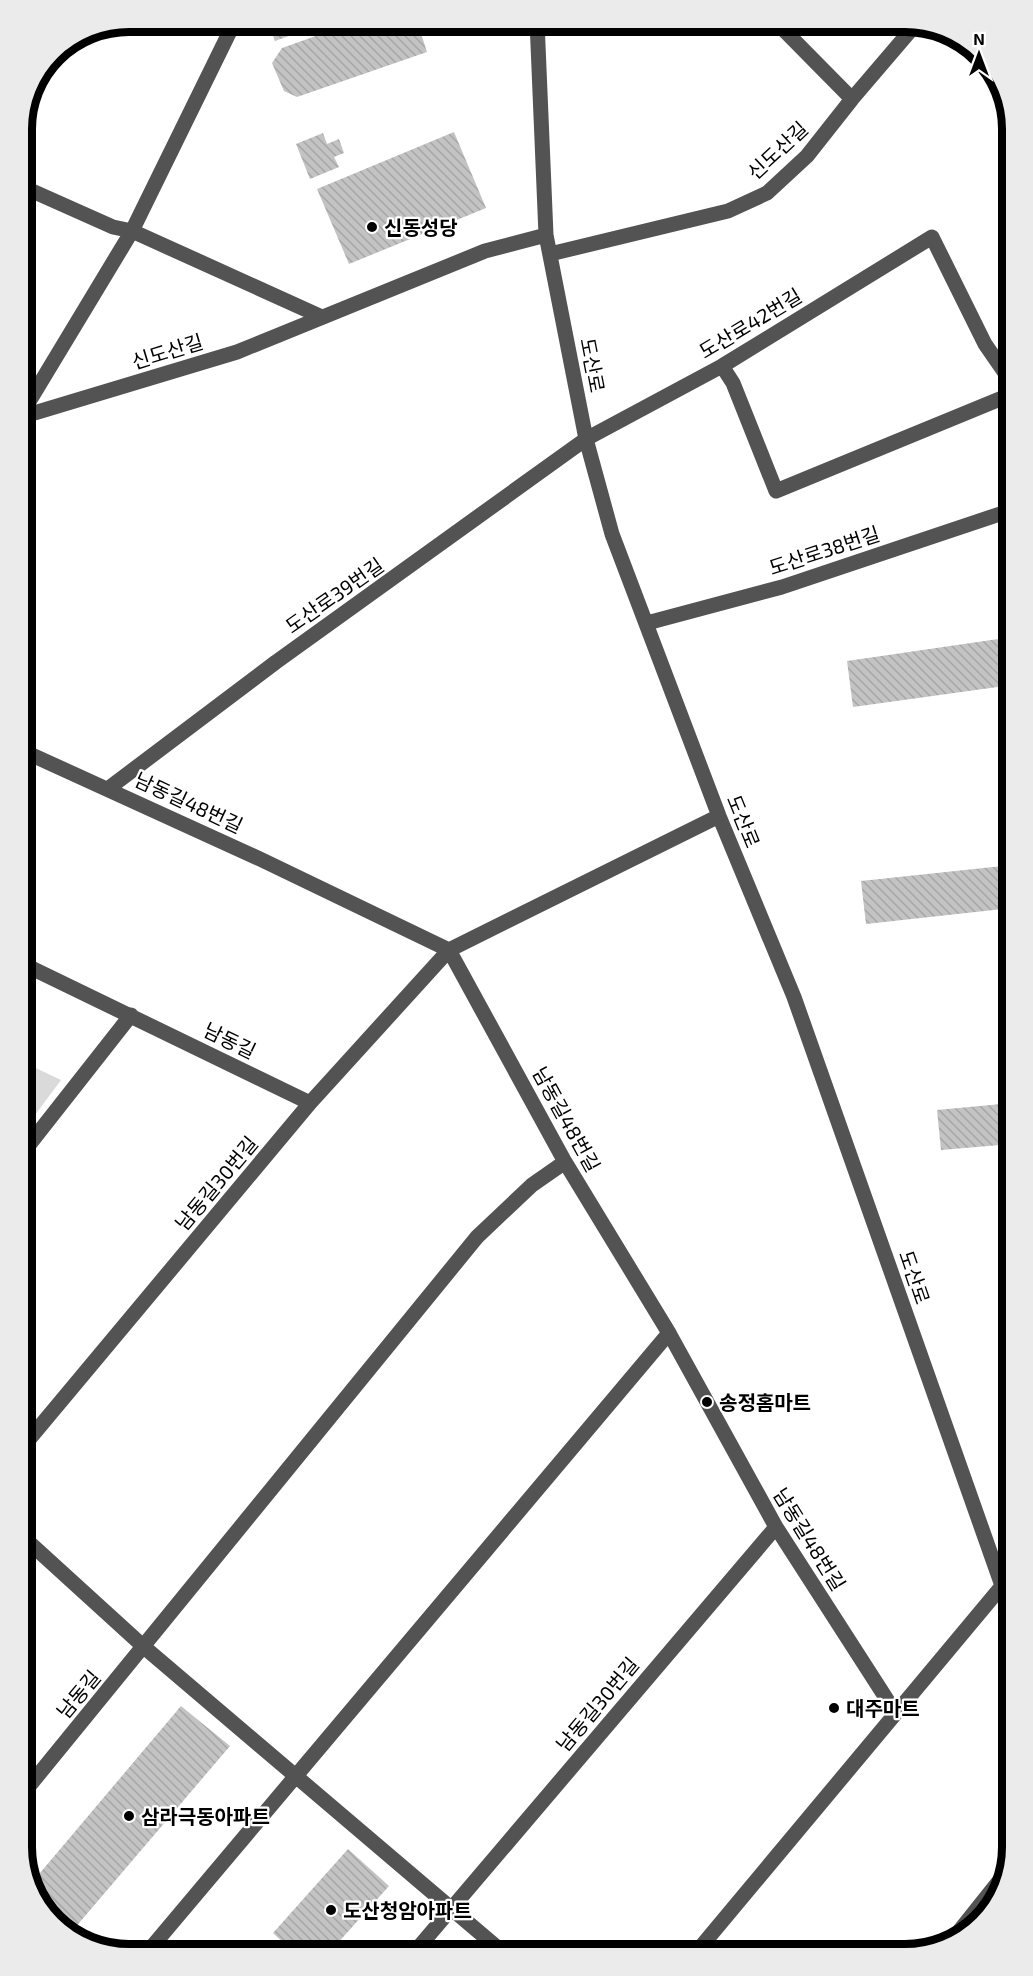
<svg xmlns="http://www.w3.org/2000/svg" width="1033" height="1976" font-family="'Exo 2','Noto Sans KR',sans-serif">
  <defs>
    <pattern id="building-back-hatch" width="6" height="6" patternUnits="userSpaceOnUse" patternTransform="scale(1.5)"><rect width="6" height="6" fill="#c3c3c3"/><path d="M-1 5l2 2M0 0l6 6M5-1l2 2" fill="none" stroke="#a6a6a6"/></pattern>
  </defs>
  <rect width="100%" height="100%" fill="#fff"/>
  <!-- green -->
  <path fill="#dadada" d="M21 1061 61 1080 21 1134Z"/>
  <!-- building -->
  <path fill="url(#building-back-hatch)" d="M290 21H329L275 41 271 31 291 23Z
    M358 21H417L427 52 297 97 284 91 272 63 282 48Z
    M454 132 486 208 349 264 317 189Z
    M323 133 327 144 339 139 344 153 334 157 339 167 310 179 296 144Z
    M1012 637V685L853 707 847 661Z
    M1012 865V908L866 924 861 881Z
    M1012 1103V1144L941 1150 937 1110Z
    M181 1706 230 1746 68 1936 29 1886Z
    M348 1849 389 1886 327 1955H297L273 1933Z"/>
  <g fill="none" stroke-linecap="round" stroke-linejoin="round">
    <!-- minor -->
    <path stroke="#535353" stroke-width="15" d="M537 21 546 235 586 439 612 534 719 816 794 997 1012 1614
      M775 21 852 99
      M21 186 113 227 132 231 322 317
      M550 254 728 211 767 193 807 156 852 99 917 23
      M722 366 733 383 776 491 1012 394
      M21 415 132 231 235 21
      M21 417 237 352 485 251 546 235
      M647 623 782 587 1012 510
      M21 750 260 859 449 950 565 1162 669 1333 776 1527 895 1712
      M109 788 276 662 586 439 722 366 932 237 985 344 1012 383
      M21 963 310 1103
      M21 1155 131 1015
      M21 1449 310 1103 449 950 719 816
      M21 1535 144 1647 506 1955
      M21 1796 477 1237 532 1185 565 1162
      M949 1944 1004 1875
      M145 1955 669 1333
      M412 1955 776 1527
      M694 1955 1002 1586"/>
  </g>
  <!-- markers -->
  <g fill="#000" stroke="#fff" stroke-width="2">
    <circle cx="372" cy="227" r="6"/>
    <circle cx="707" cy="1402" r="6"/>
    <circle cx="834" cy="1708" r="6"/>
    <circle cx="129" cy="1816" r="6"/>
    <circle cx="331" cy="1910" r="6"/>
  </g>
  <g text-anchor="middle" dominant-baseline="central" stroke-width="4.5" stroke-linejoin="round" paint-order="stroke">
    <!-- street labels -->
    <g font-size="20" fill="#000" stroke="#fff">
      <text transform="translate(777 150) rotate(-43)">신도산길</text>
      <text transform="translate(750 323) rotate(-31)">도산로42번길</text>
      <text transform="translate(167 351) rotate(-17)">신도산길</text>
      <text transform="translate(593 365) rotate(79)">도산로</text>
      <text transform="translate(824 550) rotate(-18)">도산로38번길</text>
      <text transform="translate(334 595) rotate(-35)">도산로39번길</text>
      <text transform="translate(189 802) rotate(25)">남동길48번길</text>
      <text transform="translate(744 821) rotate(68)">도산로</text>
      <text transform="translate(230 1040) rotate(26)">남동길</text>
      <text transform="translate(567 1119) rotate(61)">남동길48번길</text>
      <text transform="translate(216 1183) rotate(-50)">남동길30번길</text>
      <text transform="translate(915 1277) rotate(71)">도산로</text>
      <text transform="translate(810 1539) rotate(58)">남동길48번길</text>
      <text transform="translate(78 1694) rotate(-50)">남동길</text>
      <text transform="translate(597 1704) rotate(-50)">남동길30번길</text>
    </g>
    <!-- poi labels -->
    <g font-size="20" font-weight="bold" fill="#000" stroke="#fff" text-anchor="start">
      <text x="384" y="227">신동성당</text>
      <text x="719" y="1402">송정홈마트</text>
      <text x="846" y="1708">대주마트</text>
      <text x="141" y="1816">삼라극동아파트</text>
      <text x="343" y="1910">도산청암아파트</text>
    </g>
  </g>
  <!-- crop -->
  <path d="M0 0H1033V1976H0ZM129 32H905A97 97 0 0 1 1002 129V1847A97 97 0 0 1 905 1944H129A97 97 0 0 1 32 1847V129A97 97 0 0 1 129 32Z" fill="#ebebeb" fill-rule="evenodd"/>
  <path fill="none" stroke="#000" stroke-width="8" d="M129 32H905A97 97 0 0 1 1002 129V1847A97 97 0 0 1 905 1944H129A97 97 0 0 1 32 1847V129A97 97 0 0 1 129 32Z"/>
  <!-- north arrow -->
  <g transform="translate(979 54)" stroke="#ffffff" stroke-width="4.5" paint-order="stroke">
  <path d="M0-4.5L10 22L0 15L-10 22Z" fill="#000000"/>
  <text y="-9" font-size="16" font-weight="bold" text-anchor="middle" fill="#000000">N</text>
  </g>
</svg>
